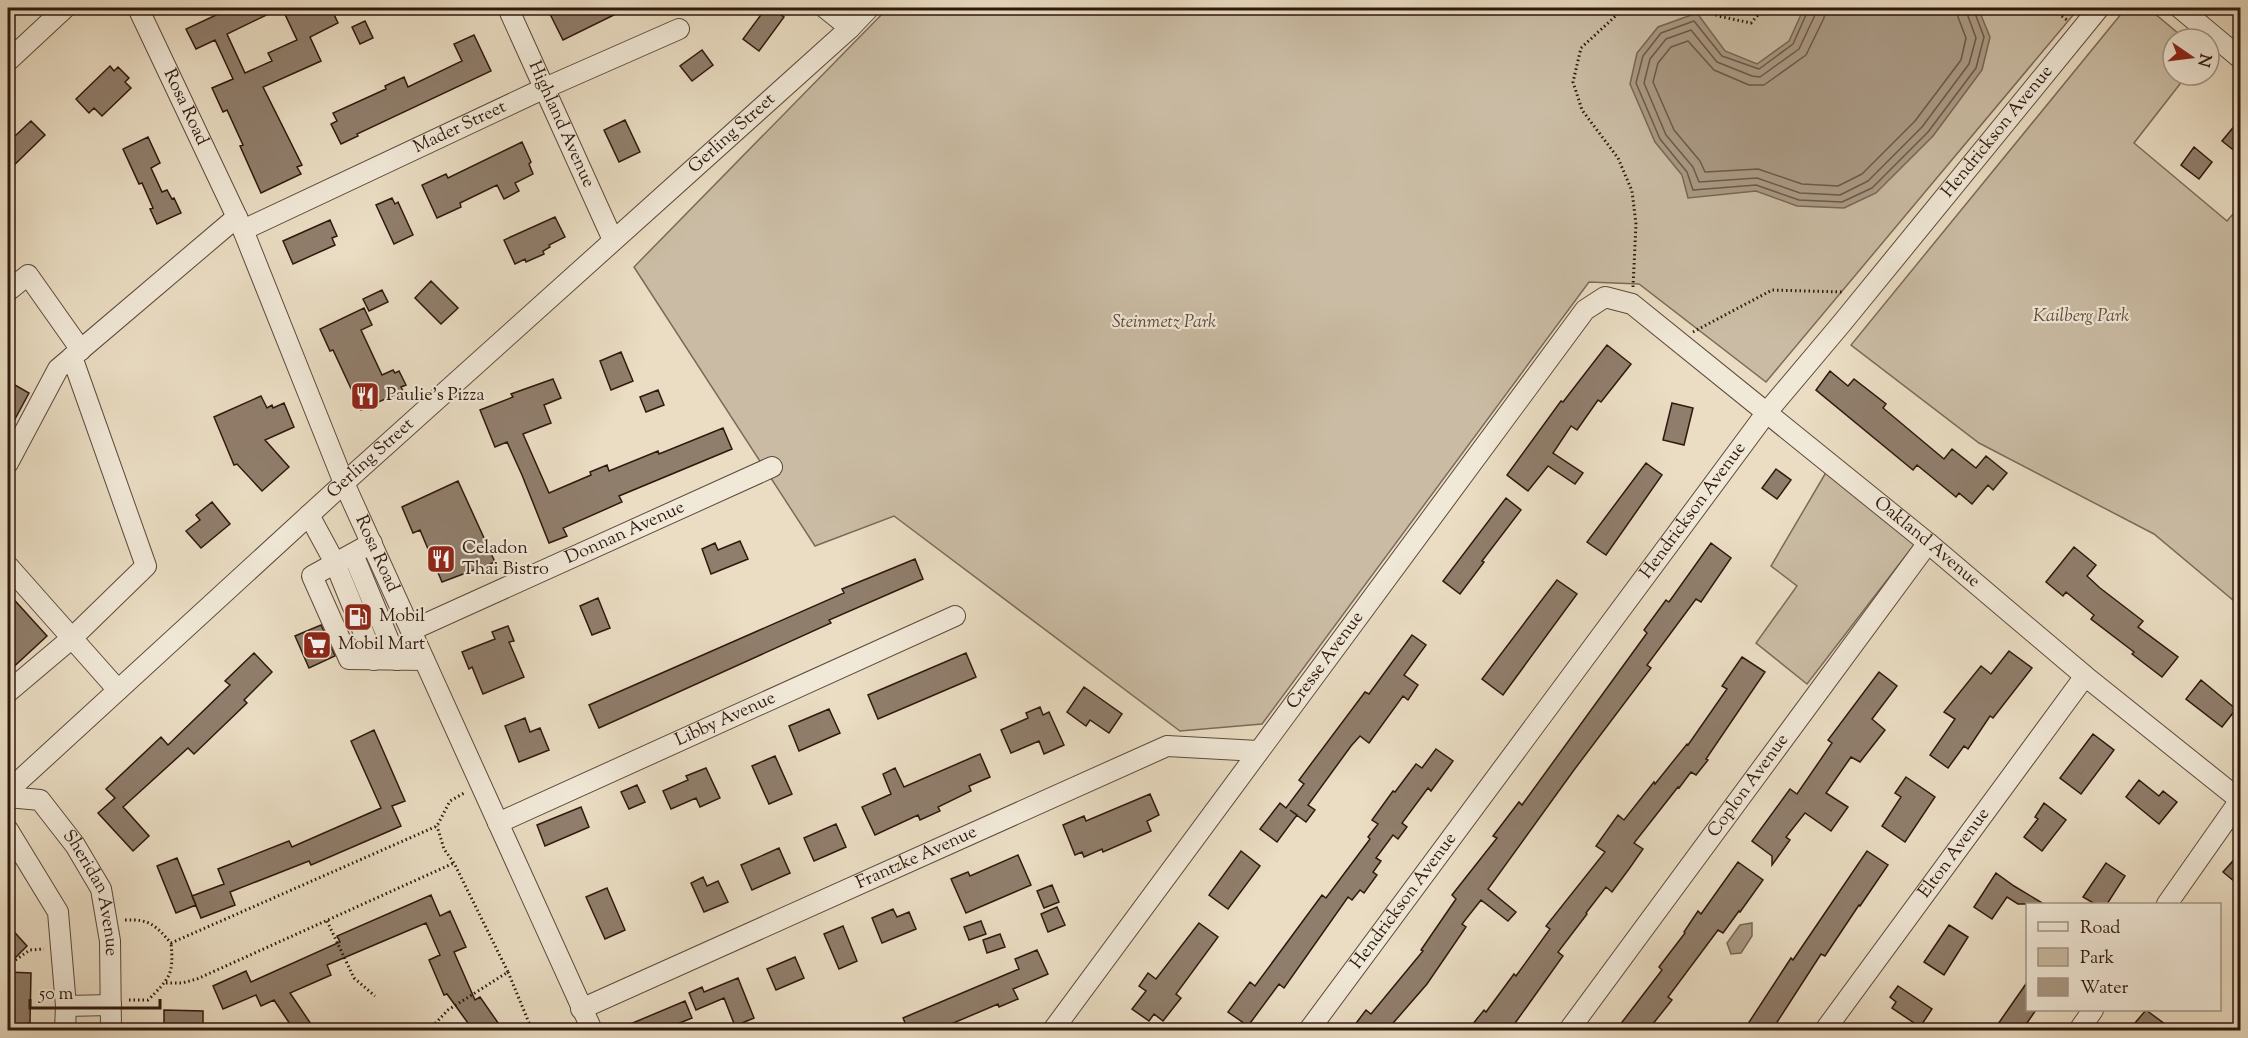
<svg xmlns="http://www.w3.org/2000/svg" width="2248" height="1038" font-family="'Sorts Mill Goudy',serif">
  <rect width="100%" height="100%" fill="#eaddc3"/>
  <filter id="stains"><feTurbulence type="fractalNoise" baseFrequency=".00333" numOctaves="4"/><feColorMatrix values="0 0 0 0 .2 0 0 0 0 .09 0 0 0 0 .02 0 0 0 .5 -.17"/></filter>
  <radialGradient id="worn" r=".72"><stop offset=".6" stop-color="#630" stop-opacity="0"/><stop offset="1" stop-color="#630" stop-opacity=".3"/></radialGradient>
  <!-- green -->
  <path fill="#cabca4" stroke="#7c6a59" stroke-width="1.5" d="M888 8H2079L1766 382 1639 284 1589 282 1262 724 1180 731 894 516 815 546 634 267Z
    M2126 8H2148L2185 39H2173V75H2187L2134 143 2227 221 2240 206V606L2154 534 1979 443 1851 345Z
    M1828 469 1917 541 1807 684 1756 643 1797 586 1771 566Z"/>
  <!-- water -->
  <path fill="#aa9a85" stroke="#796655" stroke-width="1.5" d="M1804 8H1978L1990 37 1982 70 1933 136 1876 193 1844 208 1797 206 1756 191 1688 198 1682 175 1655 142 1630 84 1637 53 1658 27 1697 13 1725 51 1757 64 1789 41Z
    M1752 923V936L1741 953 1731 954 1727 943 1740 925Z"/>
  <g fill="none" stroke-linecap="round" stroke-linejoin="round">
    <!-- shore -->
    <path stroke="#6c594a" stroke-width="1.5" d="M1809 8 1793 44 1759 69 1722 56 1694 21 1661 33 1643 56 1636 83 1660 139 1687 172 1693 190 1756 185 1799 200 1842 202 1872 188 1928 132 1976 68 1984 37 1973 8
      M1816 8 1815 15 1799 49 1760 77 1752 76 1717 62 1691 30 1666 39 1650 59 1644 83 1666 135 1693 167 1699 182 1757 178 1800 193 1840 195 1868 181 1922 127 1969 64 1976 38 1965 8
      M1825 8 1824 18 1806 55 1764 85H1749L1714 70 1688 41 1671 47 1658 63 1653 82 1674 130 1700 161 1705 172 1758 169 1802 184 1838 186 1862 174 1915 121 1961 60 1966 38 1958 17 1956 8"/>
  </g>
  <!-- building -->
  <path fill="#907e6c" stroke="#2f180e" stroke-width="1.5" d="M231 8H281L227 34 245 73 272 61 268 53 297 40 282 8H331L338 23 310 37 321 61 263 87 302 165 297 167 301 174 261 193 240 146 243 145 227 110 223 112 212 88 233 79 215 40 196 49 186 29Z
    M547 8H628L563 40Z
    M766 8H771L784 17 759 51 743 39Z
    M365 21 373 38 360 44 352 27Z
    M474 35 491 71 357 134 358 136 341 144 331 124 337 121 333 113 386 89 385 86 404 77 408 87 462 61 454 44Z
    M702 50 713 65 692 81 680 66Z
    M110 66 114 71 118 67 129 78 125 82 131 88 102 116 94 108 89 113 76 99Z
    M2241 118V156L2222 141Z
    M625 120 640 152 619 162 604 130Z
    M31 121 45 135 8 171V128L15 136Z
    M148 137 160 163 151 168 162 192 167 190 172 199 174 198 181 213 157 224 150 209 153 208 142 183 139 184 123 149Z
    M522 142 531 162 529 164 533 174 515 183 519 191 504 199 497 185 460 203 461 207 437 218 422 185 446 174 448 178Z
    M2194 147 2212 162 2199 179 2181 165Z
    M392 198 395 204 398 202 413 235 394 244 376 205Z
    M555 217 565 237 549 245 550 247 543 251 544 254 526 262 525 259 515 264 504 240Z
    M330 220 337 236 332 238 335 245 293 264 283 241Z
    M431 281 458 308 441 324 415 298Z
    M382 290 388 302 369 311 363 299Z
    M364 308 372 325 361 330 382 375 393 370 395 373 399 371 406 385 401 387 403 391 361 410 333 350 330 351 320 329Z
    M1607 345 1631 364 1601 402 1598 400 1577 430 1571 426 1553 453 1583 473 1575 484 1548 466 1528 491 1507 475 1561 401 1563 402Z
    M621 352 633 381 611 390 600 361Z
    M1830 371 1848 386 1854 379 1886 404 1883 408 1944 459 1952 449 1976 468 1986 456 2007 473 1993 490 1988 485 1972 504 1959 493 1956 497 1917 465 1913 470 1816 390Z
    M553 379 561 398 544 405 551 423 523 434 549 493 591 475 590 472 607 465 609 471 658 451 659 454 723 428 732 449 619 496 622 502 563 528 567 536 549 543 522 475 507 442 495 447 480 410 513 397 511 394Z
    M8 381 29 393 8 432Z
    M658 390 664 405 646 412 640 397Z
    M261 396 267 408 272 405 273 408 284 403 294 427 265 440 289 467 262 491 237 464 234 465 214 417Z
    M1672 403 1693 408 1684 445 1663 440Z
    M1646 463 1662 475 1606 555 1587 542Z
    M1776 469 1791 480 1777 499 1762 488Z
    M458 481 495 562 442 582 420 530 413 533 402 507Z
    M1506 498 1521 510 1482 561 1484 562 1460 594 1443 581Z
    M212 502 230 524 201 548 186 531 200 520 196 515Z
    M740 541 748 559 711 574 702 549 715 543 718 550Z
    M1711 543 1731 558 1701 602 1696 599 1647 665 1651 668 1574 770 1488 889 1516 912 1508 921 1481 900 1462 924 1466 927 1427 984 1387 1030H1351L1366 1010 1371 1014 1423 951 1421 950 1456 899 1452 895 1497 838 1493 836 1519 802 1522 805 1647 633 1644 630 1666 600 1669 602Z
    M2074 547 2096 565 2087 576 2100 588 2143 621 2138 627 2178 657 2162 677 2132 654 2134 652 2091 619 2094 615 2066 592 2063 596 2046 582Z
    M915 559 923 579 829 620 831 623 599 728 589 705 844 593 842 589Z
    M1557 580 1577 594 1503 695 1482 679Z
    M8 593 47 636 8 672Z
    M598 598 610 628 592 635 580 606Z
    M321 625 335 656 309 668 295 636Z
    M508 626 514 641 509 642 524 677 483 694 472 667 469 669 462 652 495 639 492 632Z
    M1412 635 1426 645 1404 675 1418 685 1408 700 1403 696 1369 743 1360 736 1351 746 1308 805 1315 810 1306 822 1290 810 1297 815 1277 842 1260 829 1280 803 1286 808 1304 784 1299 780 1365 692 1369 694Z
    M2009 651 2032 668 1993 718 1990 716 1968 749 1964 746 1948 768 1930 755 1955 719 1944 712 1981 666 1991 674Z
    M254 653 272 672 244 700 247 703 194 754 188 748 123 807 149 836 133 851 98 813 115 798 106 789 161 737 168 745 230 685 225 681Z
    M966 653 976 677 878 719 868 695Z
    M1742 657 1765 672 1706 759 1708 760 1696 775 1691 772 1679 788 1678 787 1634 843 1643 849 1629 869 1612 892 1606 887 1586 913 1587 914 1558 952 1563 956 1513 1026 1511 1024 1506 1030H1468L1484 1010 1486 1012 1514 974 1516 976 1550 929 1546 926 1605 852 1596 846 1618 815 1624 820 1654 782 1655 784 1687 744 1688 745 1727 689 1722 686Z
    M1879 672 1897 686 1872 719 1885 730 1860 762 1851 757 1826 793 1848 807 1831 831 1805 813 1786 837 1790 840 1772 865V856L1752 841 1790 789 1797 794 1832 743 1828 740Z
    M2201 680 2236 709 2222 727 2186 699Z
    M1084 687 1122 714 1109 733 1090 720 1086 726 1067 712Z
    M1040 707 1043 715 1049 712 1064 745 1044 754 1039 741 1011 753 1001 730 1028 718 1026 713Z
    M829 709 840 733 799 751 789 726Z
    M525 718 530 732 540 728 549 750 519 762 505 726Z
    M374 730 405 801 392 806 401 826 311 865 309 861 230 892 235 905 201 918 192 896 224 884 218 869 289 841 292 847 381 808 351 741Z
    M2093 734 2114 750 2081 794 2060 778Z
    M1436 749 1453 761 1431 791 1428 788 1402 823 1407 827 1398 839 1393 835 1376 858 1381 861 1373 872 1377 875 1364 893 1360 890 1352 900 1348 897 1284 988 1279 984 1248 1026 1228 1012 1250 982 1255 986 1322 895 1326 898 1370 839 1368 837 1378 824 1372 820 1393 791 1395 792 1416 764 1422 768Z
    M980 754 990 777 969 786 971 791 938 807 940 811 920 820 918 815 875 835 862 807 891 794 883 774 895 768 904 787Z
    M775 756 792 794 769 804 752 766Z
    M706 768 720 798 700 807 696 798 671 809 663 791 688 780 686 776Z
    M1906 777 1935 797 1905 842 1882 826 1901 797 1895 793Z
    M2139 780 2159 796 2163 791 2177 802 2159 824 2126 797Z
    M637 785 645 802 629 809 621 792Z
    M1150 794 1159 815 1147 821 1151 831 1103 852 1102 849 1084 857 1082 852 1075 855 1063 825 1084 816 1086 821Z
    M2044 803 2066 820 2042 851 2024 837 2038 819 2035 817Z
    M581 807 589 827 545 846 537 825Z
    M836 824 846 847 814 861 804 838Z
    M779 848 790 873 752 890 741 865Z
    M1241 851 1260 866 1228 909 1209 895Z
    M1867 851 1888 865 1860 906 1859 905 1825 956 1821 954 1772 1030H1744L1791 958 1793 960Z
    M2241 852V887L2223 872Z
    M1018 855 1031 885 966 913 951 879 968 872 970 876Z
    M177 858 196 905 176 913 157 866Z
    M1738 862 1763 880 1740 912 1739 911 1723 933 1718 930 1668 997 1672 1000 1648 1030H1616L1662 970 1659 967 1685 933 1684 932 1698 911 1701 914Z
    M2106 863 2125 876 2107 904H2095L2083 897Z
    M1996 873 2014 886 2044 904H2018L2007 897 1992 919 1974 907Z
    M703 877 707 886 718 881 728 902 704 912 691 883Z
    M1052 885 1059 902 1044 908 1037 891Z
    M607 888 625 930 605 939 586 897Z
    M431 895 440 916 450 911 466 947 454 952 475 1000 480 997 503 1030H473L447 994 444 995 429 960 440 955 426 923 327 965 331 975 290 993 315 1030H294L274 1000 261 1006 256 995 223 1009 213 986 246 971 251 982 340 942 337 936Z
    M1057 907 1065 925 1048 932 1041 914Z
    M893 909 897 917 909 912 916 929 882 943 872 918Z
    M981 921 986 934 969 940 964 927Z
    M1199 923 1218 937 1176 994 1181 998 1163 1021 1154 1014 1149 1021 1132 1009 1146 991 1139 986 1148 973 1156 979Z
    M8 925 27 946 8 965Z
    M1949 925 1968 937 1944 975 1924 962Z
    M843 926 857 961 839 969 824 934Z
    M1000 934 1005 947 987 953 983 940Z
    M1037 950 1048 974 1013 989 1018 999 999 1007 998 1004 937 1030H908L903 1018 1019 969 1015 959Z
    M795 957 804 978 776 990 767 969Z
    M8 972 31 973 30 1023H28L27 1030H8Z
    M738 978 754 1018 735 1026 724 998 696 1010 689 993 702 987 704 992Z
    M2028 981V1010H2036L2022 1030H2007L1998 1024Z
    M1898 986 1932 1009 1920 1027 1892 1008 1896 1002 1890 997Z
    M685 1001 692 1018 662 1030H616Z
    M164 1010 203 1011V1030H164Z
    M2146 1010 2173 1030H2129Z"/>
  <g fill="none" stroke-linecap="round" stroke-linejoin="round">
    <!-- minor casing -->
    <g stroke="#5e493b" stroke-width="22">
      <g id="minor">
        <path id="s1" d="M138 8 243 230 344 483 592 1030"/>
        <path id="s2" d="M508 8 613 240"/>
        <path d="M825 8 850 28"/>
        <path d="M2180 8 2240 58"/>
        <path d="M8 61 65 8"/>
        <path id="s3" d="M243 230 545 88 679 29"/>
        <path d="M8 291 28 275 81 350"/>
        <path d="M8 463 58 369 237 217"/>
        <path d="M309 515 335 563 353 607"/>
        <path d="M372 543 312 576 349 659 424 660"/>
        <path d="M353 554 397 660"/>
        <path d="M8 566 118 690"/>
        <path d="M361 626 374 660"/>
        <path id="s4" d="M412 630 772 467"/>
        <path d="M8 692 72 638 146 566 72 357"/>
        <path id="s5" d="M8 791 344 483 850 28 869 8"/>
        <path id="s6" d="M8 797 40 800 75 845 101 889 110 941 111 1030"/>
        <path id="s7" d="M498 823 955 616"/>
        <path d="M8 830 58 912 66 1006 65 1030"/>
        <path d="M2167 904 2240 800"/>
        <path d="M66 1006 111 1005"/>
        <path id="s8" d="M581 1009 1167 746 1258 751"/>
        <path id="s9" d="M1053 1030 1585 310 1605 297 1632 304 1928 543 2085 676 2240 800"/>
        <path id="s10" d="M1309 1030 1767 412 1842 323 2099 8"/>
        <path id="s11" d="M1569 1030 1928 543"/>
        <path id="s12" d="M1825 1030 2085 676"/>
        <path d="M2079 1030 2093 1010"/>
      </g>
    </g>
    <!-- path -->
    <path stroke="#2f180e" stroke-width="3" stroke-dasharray="1.5 3" stroke-linecap="butt" d="M1704 8 1718 16 1751 23 1764 8
      M2051 8 2067 20
      M1633 287 1636 224 1632 191 1618 158 1582 110 1573 82 1581 48 1621 11 1633 8
      M1693 332 1772 290 1844 292
      M125 920C150 919 155 925 171 943L437 826 450 801 466 792
      M327 921 354 978 375 996
      M8 965 30 950 44 949
      M508 972 532 1030
      M166 983H182L197 979 454 863
      M129 1000H148C170 978 174 974 171 943
      M429 1030 448 1010 508 972 454 863 444 849 437 826"/>
    <!-- minor -->
    <use href="#minor" stroke="#f1e9d8" stroke-width="20"/>
  </g>
  <!-- icons -->
  <defs>
    <g id="restaurant-square" transform="scale(1.5)"><rect x="-9" y="-9" width="18" height="18" rx="4" fill="#8f2418" stroke="#f1e9d8"/><path d="M-5-6h1v4h1v-4h1v4h1v-4h1v5L-1.5 .5V6h-2V.5L-5-1ZM5-6V6H3V1.5H1.5Q1.5-4 5-6Z" fill="#fff"/></g>
    <g id="fuel-square" transform="scale(1.5)"><rect x="-9" y="-9" width="18" height="18" rx="4" fill="#8f2418" stroke="#f1e9d8"/><path d="M-5.5-6h7V0h2V4h1.3V-2.5L3-4.5l.8-.8L6-3V5H2.5V1h-1V6h-7ZM-4.2-4.7v3.2H.2V-4.7Z" fill="#fff"/></g>
    <g id="supermarket-square" transform="scale(1.5)"><rect x="-9" y="-9" width="18" height="18" rx="4" fill="#8f2418" stroke="#f1e9d8"/><path d="M-6-5.5h2.5l.6 2H6L4.5 2H-2.5L-4.4-4H-6ZM-1.5 3.2a1.3 1.3 0 1 0 .1 0ZM3 3.2a1.3 1.3 0 1 0 .1 0Z" fill="#fff"/></g>
  </defs>
  <g fill-rule="evenodd">
    <use href="#restaurant-square" x="365" y="396"/>
    <use href="#restaurant-square" x="441" y="559"/>
    <use href="#fuel-square" x="358" y="617"/>
    <use href="#supermarket-square" x="317" y="645"/>
  </g>
  <g text-anchor="middle" dominant-baseline="central" stroke-width="4.5" stroke-linejoin="round" paint-order="stroke">
    <!-- street labels -->
    <g font-size="18" fill="#2f180e" stroke="#f1e9d8">
      <text stroke="none"><textPath href="#s1" startOffset="110">Rosa Road</textPath></text>
      <text stroke="none"><textPath href="#s2" startOffset="128">Highland Avenue</textPath></text>
      <text stroke="none"><textPath href="#s3" startOffset="240">Mader Street</textPath></text>
      <text stroke="none"><textPath href="#s10" startOffset="1132">Hendrickson Avenue</textPath></text>
      <text stroke="none"><textPath href="#s5" startOffset="978">Gerling Street</textPath></text>
      <text stroke="none"><textPath href="#s5" startOffset="492">Gerling Street</textPath></text>
      <text stroke="none"><textPath href="#s10" startOffset="646">Hendrickson Avenue</textPath></text>
      <text stroke="none"><textPath href="#s4" startOffset="234">Donnan Avenue</textPath></text>
      <text stroke="none"><textPath href="#s9" startOffset="1326">Oakland Avenue</textPath></text>
      <text stroke="none"><textPath href="#s1" startOffset="596">Rosa Road</textPath></text>
      <text stroke="none"><textPath href="#s9" startOffset="459">Cresse Avenue</textPath></text>
      <text stroke="none"><textPath href="#s7" startOffset="250">Libby Avenue</textPath></text>
      <text stroke="none"><textPath href="#s11" startOffset="303">Coplon Avenue</textPath></text>
      <text stroke="none"><textPath href="#s12" startOffset="219">Elton Avenue</textPath></text>
      <text stroke="none"><textPath href="#s8" startOffset="368">Frantzke Avenue</textPath></text>
      <text stroke="none"><textPath href="#s6" startOffset="141">Sheridan Avenue</textPath></text>
      <text stroke="none"><textPath href="#s10" startOffset="160">Hendrickson Avenue</textPath></text>
    </g>
    <!-- park labels -->
    <g font-size="18" font-style="italic" fill="#5e493b" stroke="#f1e9d8">
      <text x="2081" y="317">Kailberg Park</text>
      <text x="1164" y="323">Steinmetz Park</text>
    </g>
    <!-- poi labels -->
    <g font-size="18" fill="#2f180e" stroke="#f1e9d8" text-anchor="start">
      <text x="386" y="396">Paulie's Pizza</text>
      <text x="462" y="549">Celadon<tspan x="462" dy="21">Thai Bistro</tspan></text>
      <text x="379" y="617">Mobil</text>
      <text x="338" y="645">Mobil Mart</text>
    </g>
  </g>
  <!-- margin -->
  <rect width="2248" height="1038" fill="none" stroke="#eaddc3" stroke-width="30"/>
  <rect x="9" y="9" width="2230" height="1020" fill="none" stroke="#2f180e" stroke-width="3"/>
  <rect x="15" y="15" width="2218" height="1008" fill="none" stroke="#2f180e" stroke-width="1.5"/>
  <!-- legend -->
  <rect x="2026" y="903" width="195" height="108" fill="#f1e9d8" stroke="#a39587" stroke-width="1.5"/>
  <rect x="2038" y="922" width="30" height="9" fill="#f1e9d8" stroke="#a39587" stroke-width="1.5"/>
  <text x="2080" y="933" font-size="18" fill="#2f180e">Road</text>
  <rect x="2038" y="948" width="30" height="18" fill="#cabca4" stroke="#a39587" stroke-width="1.5"/>
  <text x="2080" y="963" font-size="18" fill="#2f180e">Park</text>
  <rect x="2038" y="978" width="30" height="18" fill="#aa9a85" stroke="#a39587" stroke-width="1.5"/>
  <text x="2080" y="993" font-size="18" fill="#2f180e">Water</text>
  <!-- north arrow -->
  <g transform="translate(2191 57) rotate(104)"><circle r="28" fill="#f1e9d8" stroke="#a39587" stroke-width="1.5"/>
  <path d="M0-4.5L10 22L0 15L-10 22Z" fill="#8f2418"/>
  <text y="-9" font-size="16" font-weight="bold" text-anchor="middle" fill="#2f180e">N</text>
  </g>
  <!-- scale -->
  <path d="M30 999v9h130v-9" fill="none" stroke="#2f180e" stroke-width="3"/>
  <text x="39" y="999" font-size="18" fill="#2f180e" stroke="#f1e9d8" stroke-width="4.5" paint-order="stroke">50 m</text>
  <rect width="100%" height="100%" filter="url(#stains)"/>
  <rect width="100%" height="100%" fill="url(#worn)"/>
</svg>
